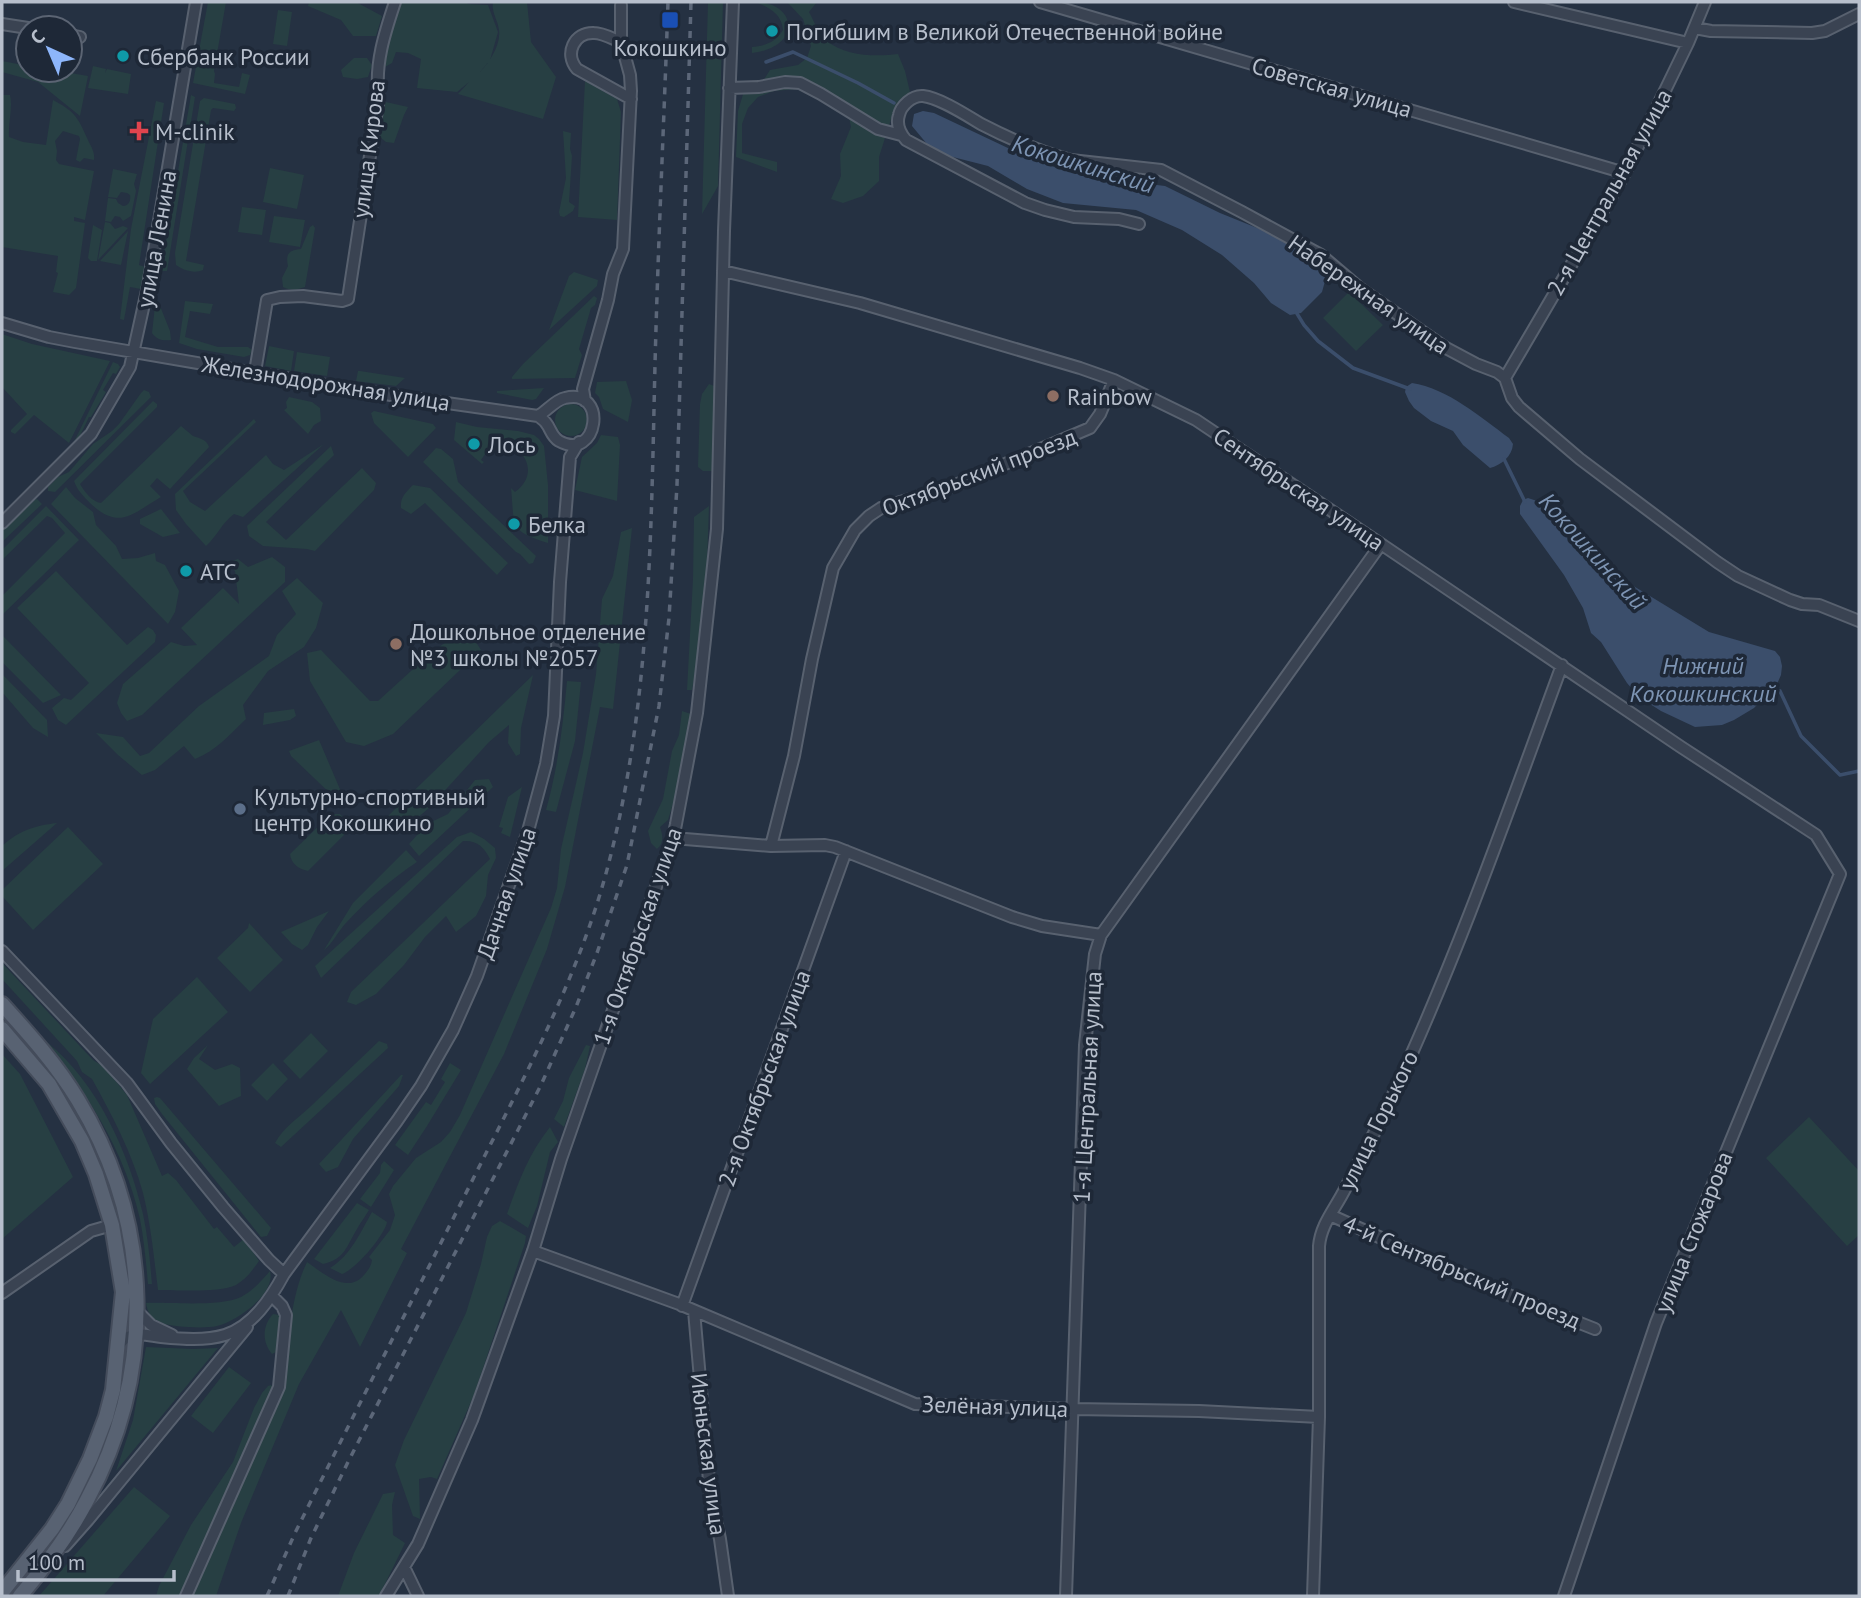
<svg xmlns="http://www.w3.org/2000/svg" width="1861" height="1598" font-family="'PT Sans',sans-serif">
  <rect width="100%" height="100%" fill="#253142"/>
  <!-- green -->
  <path fill="#273f43" d="M208 2H226L214 71 215 74 214 83 239 87 242 73 250 75 245 94 193 83Z
    M309 2H356L382 16 376 36H353L341 20 308 6Z
    M399 2H464L469 4 488 5 498 32 490 60 480 72C490 62 501 44 499 30 498 20 491 12 493 2H527L531 42 556 77 543 119 458 94 469 82 457 92 417 88 421 59 408 53 396 52 392 63 383 68 384 57Z
    M708 2H723L718 186 702 214Z
    M755 2C797 2 803 47 752 53V47C765 46 776 42 783 30 782 14 769 7 755 2Z
    M787 2H817L809 12C814 21 819 35 827 41 845 56 875 57 898 54L905 71 910 92 894 110 879 157V181L863 196 843 203 831 199 841 176 840 154 851 127 848 112 829 106 798 89 774 91 758 97 748 108 742 124V153L777 162V172L736 157 738 111 744 91 751 93 756 92 770 70 798 65 807 58 811 46 803 19Z
    M278 10 292 12 287 46 273 44Z
    M354 58H367L372 65 368 77 357 79 343 77 341 70Z
    M2 61 28 66V70H53L88 76 80 116 38 82 2 72Z
    M93 66 106 69 105 73 107 69 131 74 128 94 88 88Z
    M585 81 617 99 621 112 617 220 578 217Z
    M2 95H10C13 108 8 123 9 137L23 142 46 145 53 100C74 111 78 117 87 138 91 147 95 151 94 160L84 158 80 162 76 160 80 139 79 136 63 131 55 141 57 151 56 160 59 164 94 171 85 220 74 217V221L85 223 76 288 69 295 53 292 58 273 56 272 58 256 2 247Z
    M191 95 195 97 167 271H161Z
    M204 98 235 104 236 108 234 111 213 108 211 110 186 261 204 265 203 270C194 274 183 270 176 265L175 253 200 101Z
    M156 101 164 103 139 265 145 267 141 289 130 287 124 320 120 319 131 229Z
    M386 102 408 107 404 115 394 143 386 142 376 134 381 105Z
    M563 131 571 133 570 149 572 156 569 202 575 206 573 211 564 217 560 216 559 212 566 178Z
    M270 168 304 175 297 209 263 202Z
    M113 169 137 174 134 184 136 191 131 216 123 221 120 217 115 216 111 222 105 221 108 198 116 199 118 203 123 206C129 206 131 200 130 195L127 193 121 192 117 198 108 197Z
    M242 207 266 210 262 235 238 232Z
    M274 216 305 220 300 247 269 242Z
    M105 222 110 223 115 229 123 226 128 228 98 260Z
    M93 225 102 230 97 261H91L88 258Z
    M313 225 315 228 305 287C296 290 291 291 283 287L282 278 288 266C285 253 290 250 301 249L310 227Z
    M128 231 121 265 100 261Z
    M574 272 598 280 597 286 549 330 569 276Z
    M1349 292 1383 325 1356 351 1323 318Z
    M594 296 597 298 595 305 591 308 579 349 582 355 575 378 512 379V377L523 364Z
    M158 301 170 331 171 340C163 341 157 340 152 333L155 306Z
    M185 301 213 304 210 314 190 311 185 337 218 347H248L252 350 250 355 244 357 197 349 179 343Z
    M2 334 32 344 110 361 69 443 34 415 15 434 11 432V430L27 414 2 387Z
    M269 346 294 351 291 371 265 366Z
    M297 352 330 357 327 376 294 371Z
    M113 362 118 364 120 367 116 374 113 373 103 390 106 392 91 417H89L76 444H73Z
    M358 371H360L405 378 396 386 356 381Z
    M626 381 632 400 628 422 603 409 599 397 595 393 597 382Z
    M709 384 717 387 713 471H703L698 467 700 404 702 394Z
    M544 388 536 399 532 400 497 393V391Z
    M144 390 149 392 151 397 55 492 48 491V487L58 477 69 472 93 444 112 431 119 424 141 393Z
    M289 397 312 402 320 408 321 421 314 425 308 434 284 410 287 408 286 402Z
    M153 401 157 404V407L80 484C84 491 92 502 101 503L181 426C185 429 189 433 193 436 201 439 206 439 209 447L170 489 157 478 150 486 161 497C133 513 120 531 91 504 84 497 77 490 74 481Z
    M555 420a16 16 0 1 1 32 0a16 16 0 1 1-32 0Z
    M374 411 433 424 436 428 408 457 374 423 371 413Z
    M254 419 256 422 183 491 190 502 205 511 266 455 273 464 284 470 324 444 243 517 234 514C221 524 218 535 206 546L186 524 176 510 175 494Z
    M456 422 477 427 518 431 534 435 539 439 544 446 548 485V543C508 530 515 528 511 488L515 492C551 466 503 422 481 460L484 462 482 464 454 440Z
    M601 435 618 437 620 445 617 501 575 490 582 457 597 443Z
    M331 446 334 455 266 522 286 540 362 468 376 483 374 490 315 551 307 549 263 546 249 536 247 526Z
    M436 448 441 449 453 459 458 482 536 556 533 563 529 564 520 554 516 552 423 462Z
    M413 485 430 488 508 563 497 575 425 503 411 514 401 508C400 497 406 492 413 485Z
    M66 487 75 498 93 512 96 525 116 546 122 559 138 558 155 553 156 561 165 565 179 591 175 612 168 624 51 504Z
    M37 499 42 504 2 542V530L31 501Z
    M46 506 79 540 2 615V596L65 533 52 518 47 516 2 560V550Z
    M709 506 705 621 692 690H687L693 579 694 517Z
    M161 509 180 533 163 537 140 524V519Z
    M632 528 613 709 600 707 565 887 547 949 504 1054 401 1249 407 1253 360 1347 341 1310 299 1384 241 1523 216 1596H193L218 1532 282 1388C290 1345 288 1302 307 1262 323 1273 347 1295 364 1275 368 1270 371 1267 372 1260L369 1257 390 1230 395 1215 389 1194 393 1186 416 1158 441 1142 450 1132 460 1115 551 908 557 888 561 849 583 753 596 674 602 599 613 576 621 532Z
    M272 557 285 567V582L142 715 127 721 121 713 117 703 123 684 171 642 184 646 197 645 181 628 223 588 239 604 235 571 229 565 232 561 238 559 248 567Z
    M56 571 127 645 148 627 153 630 156 635 155 642 66 725 58 720 52 708 64 698 71 700 89 683 17 608Z
    M297 578 323 603 316 628 304 647 268 671 243 705 246 719C230 734 216 751 195 759L184 746 155 770 142 775 118 755 96 733 123 737 140 756 149 753 199 706 269 656 277 635 296 614 282 591Z
    M467 628 481 650 393 734 364 746 346 742 310 681 307 653 321 650 370 701H378L433 651Z
    M2 635 61 695 43 703 2 662Z
    M2 674 47 720 48 737 33 728 2 692Z
    M533 675 521 728 520 754 516 756 508 743 509 725 489 742 429 808 402 831 392 826 389 815Z
    M567 681 581 682 575 741 556 812 546 810C558 767 563 725 567 681Z
    M294 709 296 716 290 720 263 725 264 713Z
    M682 711 691 714 679 784 668 820 660 827C663 836 664 843 657 849L651 843 648 831 663 799 672 751 679 735Z
    M319 740 348 808 336 799 291 756 289 751Z
    M489 779 493 787 419 856 409 844 427 824 448 814 475 780Z
    M522 787 510 837 501 833 503 828 499 827 508 797Z
    M331 814H340L350 824 349 830 308 871C299 869 291 864 290 854Z
    M57 823 2 871V846C20 830 34 826 57 823Z
    M68 827 103 864 33 930 2 896V890Z
    M471 832 484 839 495 848 496 858 488 875 486 896 476 916 456 932 446 916 425 937 404 965 376 994 356 1005 347 1002 351 992 490 859C484 847 477 840 463 841L321 978 315 966 457 837Z
    M406 850 417 862C390 880 367 900 345 924 337 933 333 943 324 950L353 903Z
    M329 911 317 927 308 945 302 950 292 944 281 932Z
    M249 923 283 960 250 992 217 958 248 928Z
    M2 963 93 1060 104 1067 127 1095 162 1176 168 1173 176 1180 214 1229 217 1227 234 1247 244 1239 259 1261C253 1270 246 1279 236 1285 220 1293 178 1290 158 1290 154 1258 151 1225 143 1193 132 1153 112 1115 92 1079L82 1072 77 1061 2 979Z
    M197 977 228 1012 150 1084 141 1073 153 1019Z
    M311 1033 328 1051 300 1079 283 1061Z
    M379 1041 387 1044 388 1048 281 1147 275 1143C284 1127 297 1119 310 1107 333 1085 356 1063 379 1041Z
    M47 1042C98 1084 128 1151 143 1214 148 1237 150 1261 152 1284H148C146 1262 144 1240 140 1219 124 1149 89 1098 47 1042Z
    M208 1045 199 1059 215 1070 232 1064 240 1068 241 1096 219 1106 187 1069 194 1058Z
    M586 1045 590 1046 585 1069 564 1127 554 1119 563 1101 569 1078Z
    M2 1054 20 1074 73 1177 2 1239Z
    M273 1063 288 1079 267 1101 251 1085Z
    M450 1063 461 1070 427 1126 408 1155 395 1145 426 1102 431 1105 445 1082 441 1079Z
    M401 1075H403L399 1086 353 1139 338 1167 326 1172 319 1164Z
    M157 1097 160 1098 271 1228 267 1236 261 1237 162 1114 155 1104 154 1098Z
    M1809 1117 1859 1171V1235L1847 1246 1766 1158Z
    M550 1127 558 1142 550 1152 537 1206 528 1228 507 1214C518 1183 529 1153 550 1127Z
    M384 1161 394 1170 371 1207 360 1199 380 1173 381 1165Z
    M357 1203 369 1210C365 1217 360 1223 357 1229 346 1247 345 1259 323 1264L314 1259Z
    M372 1212 387 1222C385 1235 355 1270 342 1274L330 1268C351 1255 360 1233 372 1212Z
    M500 1221 526 1236 525 1243 474 1395 437 1479 431 1477 419 1479 420 1519 413 1516 395 1465 404 1440 466 1313 481 1264 487 1237 492 1226Z
    M270 1271C276 1294 237 1321 217 1326 204 1329 173 1327 161 1323 152 1320 147 1312 146 1303 169 1302 221 1307 241 1297 253 1291 261 1281 270 1271Z
    M273 1314 280 1315V1343L278 1351 272 1354C262 1342 262 1326 273 1314Z
    M146 1347 193 1349 218 1348 116 1471 133 1420Z
    M229 1367 251 1383 213 1433 191 1416Z
    M271 1385 274 1388 182 1596H156L159 1586 191 1525 233 1462 254 1408 262 1393 268 1386Z
    M134 1487 170 1516 103 1596H39Z
    M395 1492 392 1505 393 1535 405 1543 379 1596H338L354 1553 383 1494Z"/>
  <!-- water -->
  <path fill="#3b4e6b" d="M923 111 934 113 1010 149 1059 169 1101 178 1165 186 1220 213 1272 234 1313 260 1327 274 1322 292 1301 313 1290 315 1271 303 1254 283 1222 255 1182 230 1136 210 1063 203 1027 189 988 166 945 155 927 144 912 126 914 114Z
    M1412 383C1447 388 1482 418 1509 438L1513 444C1512 457 1501 465 1490 468L1463 445 1453 431 1431 421 1414 408 1409 401 1405 392 1406 387Z
    M1528 498 1540 502 1550 499 1570 520 1582 545 1622 579 1709 632 1775 651 1780 657 1782 666 1781 675 1777 684 1754 708 1734 720 1722 725 1695 727 1661 711 1639 697 1627 683 1601 642 1591 633 1583 608 1564 575 1520 514V506L1523 500Z"/>
  <g fill="none" stroke-linecap="round" stroke-linejoin="round">
    <!-- stream -->
    <path stroke="#3b4e6b" stroke-width="3.5" d="M766 62 793 52 858 83 894 103
      M1296 312 1304 325 1318 341 1353 368 1410 389
      M1504 459 1525 502
      M1771 688 1780 691 1801 736 1840 775 1859 771"/>
    <!-- minor casing -->
    <g stroke="#58616f" stroke-width="14">
      <path id="minor" d="M1040 2 1625 173
        M1514 2 1688 43
        M2 24 28 28
        M1695 28 1711 31 1812 33 1825 31 1859 14
        M70 35 80 37
        M621 42C613 39 603 33 594 33 574 32 564 54 577 69L631 99
        M729 88 759 87 785 82 800 83 821 94 878 129 901 135
        M1139 224 1119 219 1074 217 1045 210 1025 203 906 140C900 133 896 124 899 115 901 106 912 95 923 96 940 98 966 115 981 124 1010 139 1039 152 1071 160L1161 170 1242 212 1321 255 1361 289 1446 348 1476 364 1497 372 1505 378
        M723 271 860 303 1080 368 1114 380 1196 420 1381 544 1681 747 1816 835 1840 874 1656 1323 1564 1596
        M2 323 49 337 75 342 349 389 538 416C541 418 544 420 546 423 551 429 551 436 559 441 598 463 609 387 565 398 555 400 547 411 538 416
        M255 372 267 300 280 297 303 296 342 301 348 299 379 97C374 65 385 32 395 2
        M1505 378 1512 398 1519 407 1580 459 1717 562 1738 576 1790 600 1802 604 1819 605 1859 621
        M1505 378 1625 173 1688 43 1705 2
        M585 401 583 389 608 300 613 274 623 249 631 91 630 75 621 42V5
        M2 523 91 434 130 367 148 286 196 2
        M673 838 771 846 825 845 835 847 1012 917 1042 926 1101 935
        M771 846 794 756 812 659 833 568 855 530 869 516 881 508 953 486 1090 428 1100 414 1114 380
        M2 951 127 1083 171 1143 223 1207 269 1260 284 1274
        M1330 1215 1506 1294 1595 1329
        M533 1251 679 1304 915 1404 1073 1409 1199 1411 1319 1417
        M2 1293 91 1231 112 1225
        M682 1306 846 851
        M137 1311 151 1325 172 1335
        M694 1311 710 1492 720 1539 728 1596
        M118 1348C121 1341 125 1337 134 1335 142 1333 152 1336 161 1337 182 1339 205 1341 225 1335 253 1326 271 1298 284 1274L397 1121 421 1086 453 1030 477 976 528 831 546 764 554 716 560 582 570 457 579 442
        M65 1546 88 1520 247 1327
        M404 1567 418 1596
        M186 1596 279 1387 286 1315 282 1306 272 1296
        M386 1596 418 1544 472 1420 533 1251 561 1159 673 838 676 824 697 713 717 529 724 231 733 2
        M1066 1596 1085 1045 1095 954 1101 935 1381 544
        M1313 1596 1319 1417V1246C1321 1224 1335 1209 1345 1189 1361 1158 1378 1127 1393 1095 1458 955 1509 809 1562 665"/>
    </g>
    <!-- major casing -->
    <g stroke="#444c5b" stroke-width="18">
      <path id="major" d="M2 1004C29 1034 57 1065 78 1100 153 1224 156 1372 87 1500 70 1533 44 1568 20 1596
        M2 1029 49 1084 82 1141 96 1174 112 1225 123 1292 113 1390 106 1417 90 1459 68 1504 52 1529 2 1592"/>
    </g>
    <!-- minor -->
    <use href="#minor" stroke="#3a4352" stroke-width="10"/>
    <!-- major -->
    <use href="#major" stroke="#586272" stroke-width="14"/>
    <!-- rail -->
    <path stroke="#5c6779" stroke-width="3.5" stroke-dasharray="7 7" stroke-linecap="butt" d="M267 1596 295 1533C355 1412 416 1293 476 1173 526 1074 582 969 609 862 651 700 651 530 655 365 658 244 664 123 668 2
      M288 1596 311 1538 348 1462 541 1085 576 1007 597 953 627 865 659 706 669 618 677 485 691 2"/>
  </g>
  <!-- markers -->
  <rect fill="#1a4fb4" stroke="#1e2837" stroke-width="2.5" x="661" y="11" width="18" height="18" rx="3.5"/>
  <g fill="#0f9aa8" stroke="#1e2837" stroke-width="2.5">
    <circle cx="772" cy="31" r="7"/>
    <circle cx="123" cy="56" r="7"/>
    <circle cx="474" cy="444" r="7"/>
    <circle cx="514" cy="524" r="7"/>
    <circle cx="186" cy="571" r="7"/>
  </g>
  <path fill="#e0444e" stroke="#1e2837" stroke-width="2.5" d="M135.5 120.5h7v7h7v7h-7v7h-7v-7h-7v-7h7z"/>
  <g fill="#8d6e63" stroke="#1e2837" stroke-width="2.5">
    <circle cx="1053" cy="396" r="7"/>
    <circle cx="396" cy="644" r="7"/>
  </g>
  <circle fill="#5c6f8a" stroke="#1e2837" stroke-width="2.5" cx="240" cy="809" r="7"/>
  <g text-anchor="middle" dominant-baseline="central" stroke-width="7" stroke-linejoin="round" paint-order="stroke">
    <!-- poi labels -->
    <g font-size="23" fill="#b7bfcc" stroke="#1e2837" text-anchor="start">
      <text x="786" y="31">Погибшим в Великой Отечественной войне</text>
      <text x="670" y="47" text-anchor="middle">Кокошкино</text>
      <text x="137" y="56">Сбербанк России</text>
      <text x="155" y="131">M-clinik</text>
      <text x="1067" y="396">Rainbow</text>
      <text x="488" y="444">Лось</text>
      <text x="528" y="524">Белка</text>
      <text x="200" y="571">АТС</text>
      <text x="410" y="631">Дошкольное отделение<tspan x="410" dy="26">№3 школы №2057</tspan></text>
      <text x="254" y="796">Культурно-спортивный<tspan x="254" dy="26">центр Кокошкино</tspan></text>
    </g>
    <!-- street labels -->
    <g font-size="23" fill="#b7bfcc" stroke="#1e2837">
      <text transform="translate(1332 87) rotate(16)">Советская улица</text>
      <text transform="translate(368 149) rotate(-83)">улица Кирова</text>
      <text transform="translate(1609 192) rotate(-61)">2-я Центральная улица</text>
      <text transform="translate(156 239) rotate(-80)">улица Ленина</text>
      <text transform="translate(1369 294) rotate(35)">Набережная улица</text>
      <text transform="translate(326 383) rotate(9)">Железнодорожная улица</text>
      <text transform="translate(979 472) rotate(-21)">Октябрьский проезд</text>
      <text transform="translate(1299 489) rotate(34)">Сентябрьская улица</text>
      <text transform="translate(506 893) rotate(-71)">Дачная улица</text>
      <text transform="translate(637 936) rotate(-71)">1-я Октябрьская улица</text>
      <text transform="translate(764 1078) rotate(-70)">2-я Октябрьская улица</text>
      <text transform="translate(1087 1087) rotate(-87)">1-я Центральная улица</text>
      <text transform="translate(1378 1120) rotate(-64)">улица Горького</text>
      <text transform="translate(1693 1232) rotate(-68)">улица Стожарова</text>
      <text transform="translate(1462 1272) rotate(23)">4-й Сентябрьский проезд</text>
      <text transform="translate(995 1406) rotate(2)">Зелёная улица</text>
      <text transform="translate(709 1454) rotate(83)">Июньская улица</text>
    </g>
    <!-- water labels -->
    <g font-size="24" font-style="italic" fill="#7d94b3" stroke="#1e2837">
      <text transform="translate(1083 164) rotate(17)">Кокошкинский</text>
      <text transform="translate(1593 551) rotate(48)">Кокошкинский</text>
      <text x="1703" y="665">Нижний<tspan x="1703" dy="28">Кокошкинский</tspan></text>
    </g>
  </g>
  <!-- border -->
  <rect width="1861" height="1598" fill="none" stroke="#b7bfcc" stroke-width="7"/>
  <!-- north arrow -->
  <g transform="translate(49 49) rotate(316)"><circle r="33" fill="#1e2837" stroke="#5b6473" stroke-width="2"/>
  <path d="M0-5L12 26L0 18L-12 26Z" fill="#8db6fb"/>
  <text y="-10" font-size="19" font-weight="bold" text-anchor="middle" fill="#b7bfcc">С</text>
  </g>
  <!-- scale -->
  <path d="M18 1570v10h156v-10" fill="none" stroke="#b7bfcc" stroke-width="3.5"/>
  <text x="28" y="1570" font-size="21" fill="#b7bfcc" stroke="#1e2837" stroke-width="5" paint-order="stroke">100 m</text>
</svg>
